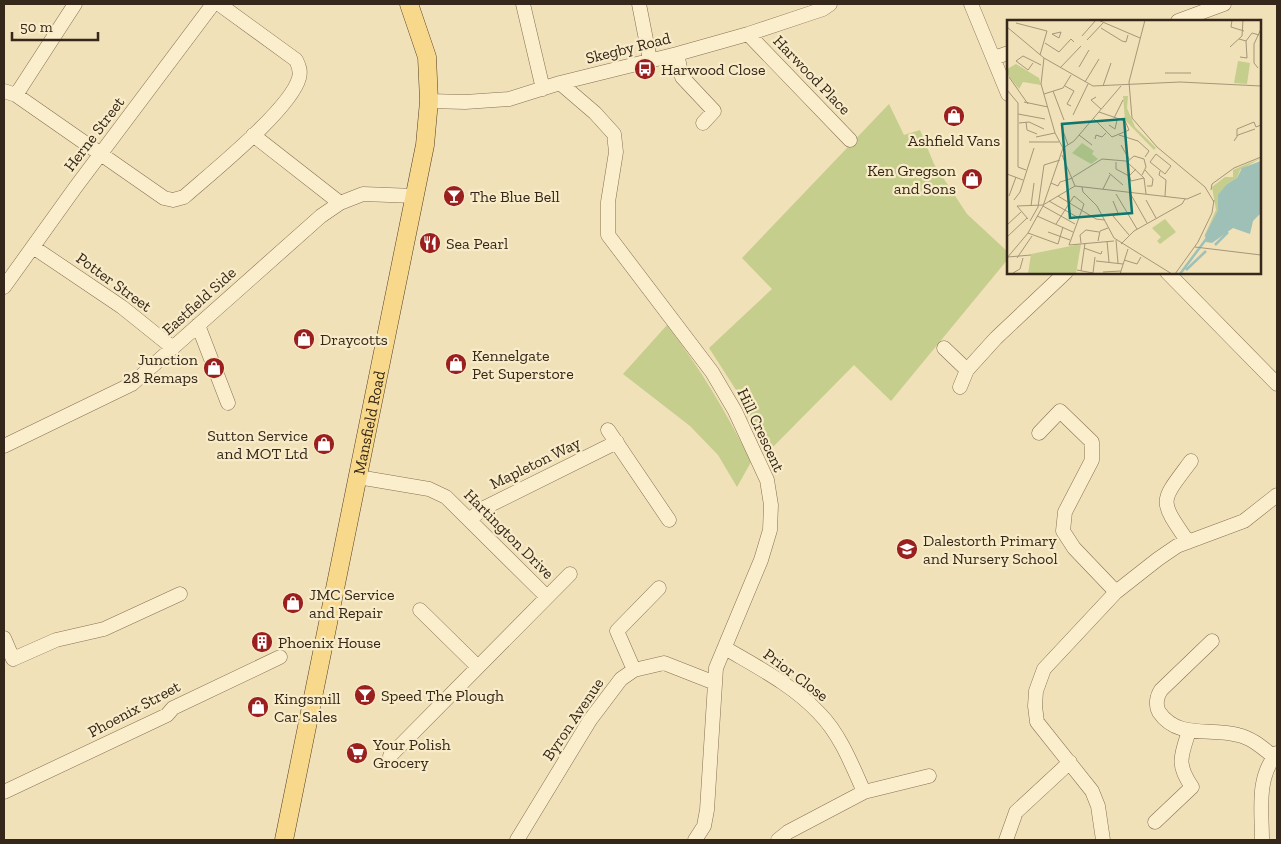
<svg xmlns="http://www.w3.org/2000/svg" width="1281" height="844" font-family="'Zilla Slab',serif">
  <rect width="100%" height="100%" fill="#f0e1b8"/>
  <!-- green -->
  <path fill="#c5ce8c" d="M889 104 904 135 920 130 934 164 967 214 1008 252V259L891 401 854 365 768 452 738 393 709 348 772 289 742 258Z
    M667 325C700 368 727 413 751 462L737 487 718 455 690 426 623 374Z"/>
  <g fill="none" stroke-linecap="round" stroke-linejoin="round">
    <!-- minor casing -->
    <g stroke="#877053" stroke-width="15">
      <path id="minor" d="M523 4 543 89
        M639 4 650 60
        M971 4 1008 94
        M1178 21 1224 4
        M748 34 850 140
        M677 54 682 77 714 111 703 123
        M994 58 1008 53
        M560 83 595 113 614 134 616 152 608 202V235L712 372 735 411 767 480 771 505 770 530 761 560 716 668 707 810 704 826 695 840
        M4 91 16 95 164 198 173 200 184 197C210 174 291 109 299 78 301 71 299 66 296 60L219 4
        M16 95 75 4
        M429 101 465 102 509 99 560 83 677 54 748 34 823 9 830 4
        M253 135 340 203
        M33 247 122 307 173 348
        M1167 272 1277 384
        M4 287 75 188 213 4
        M198 325 228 403
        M944 348 967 370
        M960 387 967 370 996 338 1066 272
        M608 430 669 520
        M1039 433 1060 411 1092 442V460L1065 512 1063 531 1074 548 1116 592
        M4 446 132 384 321 216 340 203 363 194 415 196
        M358 477 429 489 446 497 547 597
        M470 520 482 509 617 442
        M1188 542C1158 498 1160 503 1191 461
        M420 610 477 666
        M4 638 13 659 56 640 104 629 180 594
        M1212 641 1161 690C1157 696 1155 705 1159 712 1178 740 1211 727 1238 735 1252 738 1263 748 1274 757
        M725 648C757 667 793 685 819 713 840 734 852 765 864 792
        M634 670 617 631 659 588
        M390 756 570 574
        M4 792 167 715 173 708 280 657
        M1155 822 1192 787C1176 764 1181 756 1189 731
        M517 840 590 720 621 679 634 670 664 663 715 683
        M778 840 788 832 864 792 929 776
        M1006 840 1016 812 1070 762
        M1103 840 1098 806 1092 791 1037 722 1035 706 1036 691 1044 669 1116 592 1158 559 1177 546 1244 521 1277 495
        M1262 840C1262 810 1256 778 1277 753"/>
    </g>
    <!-- major casing -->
    <g stroke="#543d28" stroke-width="19">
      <g id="major">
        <path id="s1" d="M284 840 425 145 429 101 427 57 409 4"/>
      </g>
    </g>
    <!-- minor -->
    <use href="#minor" stroke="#fbeecc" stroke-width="14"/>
    <!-- major -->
    <use href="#major" stroke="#f8d98b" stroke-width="18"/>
  </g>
  <!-- icons -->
  <defs>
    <g id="bus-disc" transform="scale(1.125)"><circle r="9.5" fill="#9a201f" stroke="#f8ebc8"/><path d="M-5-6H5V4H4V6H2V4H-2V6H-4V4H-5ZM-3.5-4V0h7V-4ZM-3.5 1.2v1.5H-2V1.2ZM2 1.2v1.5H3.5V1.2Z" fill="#fff"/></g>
    <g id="shop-disc" transform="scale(1.125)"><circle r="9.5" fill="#9a201f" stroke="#f8ebc8"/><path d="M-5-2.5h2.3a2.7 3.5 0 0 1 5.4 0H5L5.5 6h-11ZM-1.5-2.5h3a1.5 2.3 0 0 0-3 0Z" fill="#fff"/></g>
    <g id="bar-disc" transform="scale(1.125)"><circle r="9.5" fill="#9a201f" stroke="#f8ebc8"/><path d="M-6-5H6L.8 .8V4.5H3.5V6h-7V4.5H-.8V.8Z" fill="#fff"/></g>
    <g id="restaurant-disc" transform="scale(1.125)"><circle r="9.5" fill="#9a201f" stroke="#f8ebc8"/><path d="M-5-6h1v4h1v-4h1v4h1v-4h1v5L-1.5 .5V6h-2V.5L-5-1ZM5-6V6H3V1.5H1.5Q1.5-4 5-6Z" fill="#fff"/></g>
    <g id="school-disc" transform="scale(1.125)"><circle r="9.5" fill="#9a201f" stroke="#f8ebc8"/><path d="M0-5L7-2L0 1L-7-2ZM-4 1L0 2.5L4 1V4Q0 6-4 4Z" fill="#fff"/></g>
    <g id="building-disc" transform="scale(1.125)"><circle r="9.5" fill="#9a201f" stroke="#f8ebc8"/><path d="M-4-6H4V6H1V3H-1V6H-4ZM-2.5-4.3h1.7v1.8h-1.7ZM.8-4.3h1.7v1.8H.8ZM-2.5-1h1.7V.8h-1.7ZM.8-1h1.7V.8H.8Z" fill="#fff"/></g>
    <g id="supermarket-disc" transform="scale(1.125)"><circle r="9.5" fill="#9a201f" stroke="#f8ebc8"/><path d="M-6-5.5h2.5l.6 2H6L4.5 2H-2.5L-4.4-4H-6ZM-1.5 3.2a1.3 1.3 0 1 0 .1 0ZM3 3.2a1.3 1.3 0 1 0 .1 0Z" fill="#fff"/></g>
  </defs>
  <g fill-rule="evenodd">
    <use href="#bus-disc" x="645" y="69"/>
    <use href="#shop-disc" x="954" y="116"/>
    <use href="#shop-disc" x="972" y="179"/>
    <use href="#bar-disc" x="454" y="196"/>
    <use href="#restaurant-disc" x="430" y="243"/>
    <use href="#shop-disc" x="304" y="339"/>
    <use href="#shop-disc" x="456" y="364"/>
    <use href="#shop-disc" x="214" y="368"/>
    <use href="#shop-disc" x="324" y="444"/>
    <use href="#school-disc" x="907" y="549"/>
    <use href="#shop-disc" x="293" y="603"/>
    <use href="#building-disc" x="262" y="642"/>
    <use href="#bar-disc" x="365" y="695"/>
    <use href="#shop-disc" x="258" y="707"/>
    <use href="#supermarket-disc" x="357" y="753"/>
  </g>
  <g text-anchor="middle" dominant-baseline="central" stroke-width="4.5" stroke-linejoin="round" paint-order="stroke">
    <!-- street labels -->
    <g font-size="16" fill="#352719" stroke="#f8ebc8">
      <text transform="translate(628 48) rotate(-14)">Skegby Road</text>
      <text transform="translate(812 75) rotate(46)">Harwood Place</text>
      <text transform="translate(94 134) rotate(-53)">Herne Street</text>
      <text transform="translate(114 282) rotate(36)">Potter Street</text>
      <text transform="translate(199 301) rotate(-42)">Eastfield Side</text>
      <text stroke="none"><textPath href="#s1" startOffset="426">Mansfield Road</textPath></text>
      <text transform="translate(761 430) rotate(65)">Hill Crescent</text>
      <text transform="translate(535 463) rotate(-26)">Mapleton Way</text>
      <text transform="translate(509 534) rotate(45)">Hartington Drive</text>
      <text transform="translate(796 675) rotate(37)">Prior Close</text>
      <text transform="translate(134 709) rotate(-28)">Phoenix Street</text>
      <text transform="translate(573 719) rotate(-56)">Byron Avenue</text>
    </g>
    <!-- poi labels -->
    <g font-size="16" fill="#352719" stroke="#f8ebc8" text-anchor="start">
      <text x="661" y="69">Harwood Close</text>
      <text x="954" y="140" text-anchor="middle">Ashfield Vans</text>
      <text x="956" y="170" text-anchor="end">Ken Gregson<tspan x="956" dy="18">and Sons</tspan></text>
      <text x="470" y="196">The Blue Bell</text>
      <text x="446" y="243">Sea Pearl</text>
      <text x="320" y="339">Draycotts</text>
      <text x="472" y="355">Kennelgate<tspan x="472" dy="18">Pet Superstore</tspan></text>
      <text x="198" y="359" text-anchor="end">Junction<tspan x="198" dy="18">28 Remaps</tspan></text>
      <text x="308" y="435" text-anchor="end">Sutton Service<tspan x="308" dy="18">and MOT Ltd</tspan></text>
      <text x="923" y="540">Dalestorth Primary<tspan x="923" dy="18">and Nursery School</tspan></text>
      <text x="309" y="594">JMC Service<tspan x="309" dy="18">and Repair</tspan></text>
      <text x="278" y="642">Phoenix House</text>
      <text x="381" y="695">Speed The Plough</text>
      <text x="274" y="698">Kingsmill<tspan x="274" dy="18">Car Sales</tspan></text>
      <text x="373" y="744">Your Polish<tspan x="373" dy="18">Grocery</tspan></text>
    </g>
  </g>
  <!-- overview -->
  <g transform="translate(1007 20)">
    <rect width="254" height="254" fill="#f0e1b8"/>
    <path d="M231 41 243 43 240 64 227 63ZM9 44 32 58 34 65 16 62 12 69 0 54V49ZM116 76H121L120 88 128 107 149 128 147 130 118 100ZM75 123 87 131 85 134 91 139 84 144 65 133ZM254 138 233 150 230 158 220 164 211 176V190L195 221 209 190 205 167 218 157H226V150ZM158 199 169 212 153 224 150 221 154 217 145 208ZM74 224 69 254H21L24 234Z" fill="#c5ce8c"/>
    <path d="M254 141V193L246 201 243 214 226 208 205 223 199 222 198 215 211 190V175L220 164 230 158 235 148Z" fill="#9ec0b7"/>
    <path fill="none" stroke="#9ec0b7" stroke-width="2.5" d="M208 225 221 212M179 250 199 231M173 254 200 218"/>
    <path fill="none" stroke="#a59778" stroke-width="1" d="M91 0 133 18M138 0 122 62 125 98 150 127 198 167 207 182M225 0 224 7 237 11M9 3 40 11 33 35M0 7 37 38 86 66 173 62 254 66M94 8 115 21 119 22 121 15M54 12 52 18 45 14ZM75 16 89 0M232 19 239 21 245 13 252 15M80 20 96 3M38 23 52 32 64 19 67 22M223 27 235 16 236 0M233 37 240 38 239 21M37 38 34 64 48 113 56 128M26 43 21 50 9 41 16 36 34 45M72 47 82 30M53 48 74 26M251 48 247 43V24L254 9M158 53H184M2 57 21 84M78 62 92 39M58 66 67 71 60 84 64 86M96 66 104 43M0 70 11 83V147L19 150M46 71 57 100M37 74 56 68 64 55M89 77 84 80 94 89M17 82 41 87M11 94 38 99M66 95 81 64M86 98 105 117 122 110 118 101 92 92M107 98 116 80M19 102 20 110 30 114M12 103 22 102 37 109M54 105 61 125M102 105 108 109 110 100M72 115 85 125M112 115 131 121 142 131 138 137M230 116V109L247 102 249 107 254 105M29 117 48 113M88 119 89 115 95 117 99 113M227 121 231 115 248 109M22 122H52M114 125 122 139M56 128 67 121 114 66M149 134 164 146 158 154 143 142ZM55 135 68 166M109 142V149L122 156M120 142 127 136 137 139 139 147 135 155M129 149 122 156 124 161 137 158M138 150 146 159 145 166H140M153 151 152 155 159 160 158 176M102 153 116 165M0 154 16 160M66 157 95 139 119 141 137 158 139 174M44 163 51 166 53 162 66 158M75 167 76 172 90 186 107 218 165 254M96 169 103 155M204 170 205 164 227 148 254 137M123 173 140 203M109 174 130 209M2 176 9 157M51 176 89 199 98 200M7 180 13 172 27 128M139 180 149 198M42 181 70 197M106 181 111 193 106 196 122 215M10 186 21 199M10 186 36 185 68 166 180 179 194 173M24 186 27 163M36 186 68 204M30 196 66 212M23 201 31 187 37 145 53 140M49 204 67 176 77 184 62 225 107 221M0 205 14 192M41 212 63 220M21 213 51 224 56 207M0 217 20 198M109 220 111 243M91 221 93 211 101 208M100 221 102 242M74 223 73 215 79 210 92 212M114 224 127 211 175 184 178 179M188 227 254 235M77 228 94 234 95 231M1 237 24 235M0 238 21 213 36 186 56 128M10 238 25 216M117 240 130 244 134 237M89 241 116 244M70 250 86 253 88 237M74 251 78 223M96 252 114 251M6 253 13 249 16 238M113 254 121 229M168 254 191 222 205 193 207 180"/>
    <path fill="#0f766e" fill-opacity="0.15" stroke="#0f766e" stroke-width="2.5" d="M117 99 125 193 63 198 55 104Z"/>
    <rect width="254" height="254" fill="none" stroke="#352719" stroke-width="2.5"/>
  </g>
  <!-- border -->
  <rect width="1281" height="844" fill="none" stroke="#352719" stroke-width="10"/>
  <!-- scale -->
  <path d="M12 32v8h86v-8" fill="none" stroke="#352719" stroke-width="2.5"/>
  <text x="20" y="32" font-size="15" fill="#352719" stroke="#f8ebc8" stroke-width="4" paint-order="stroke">50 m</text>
</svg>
